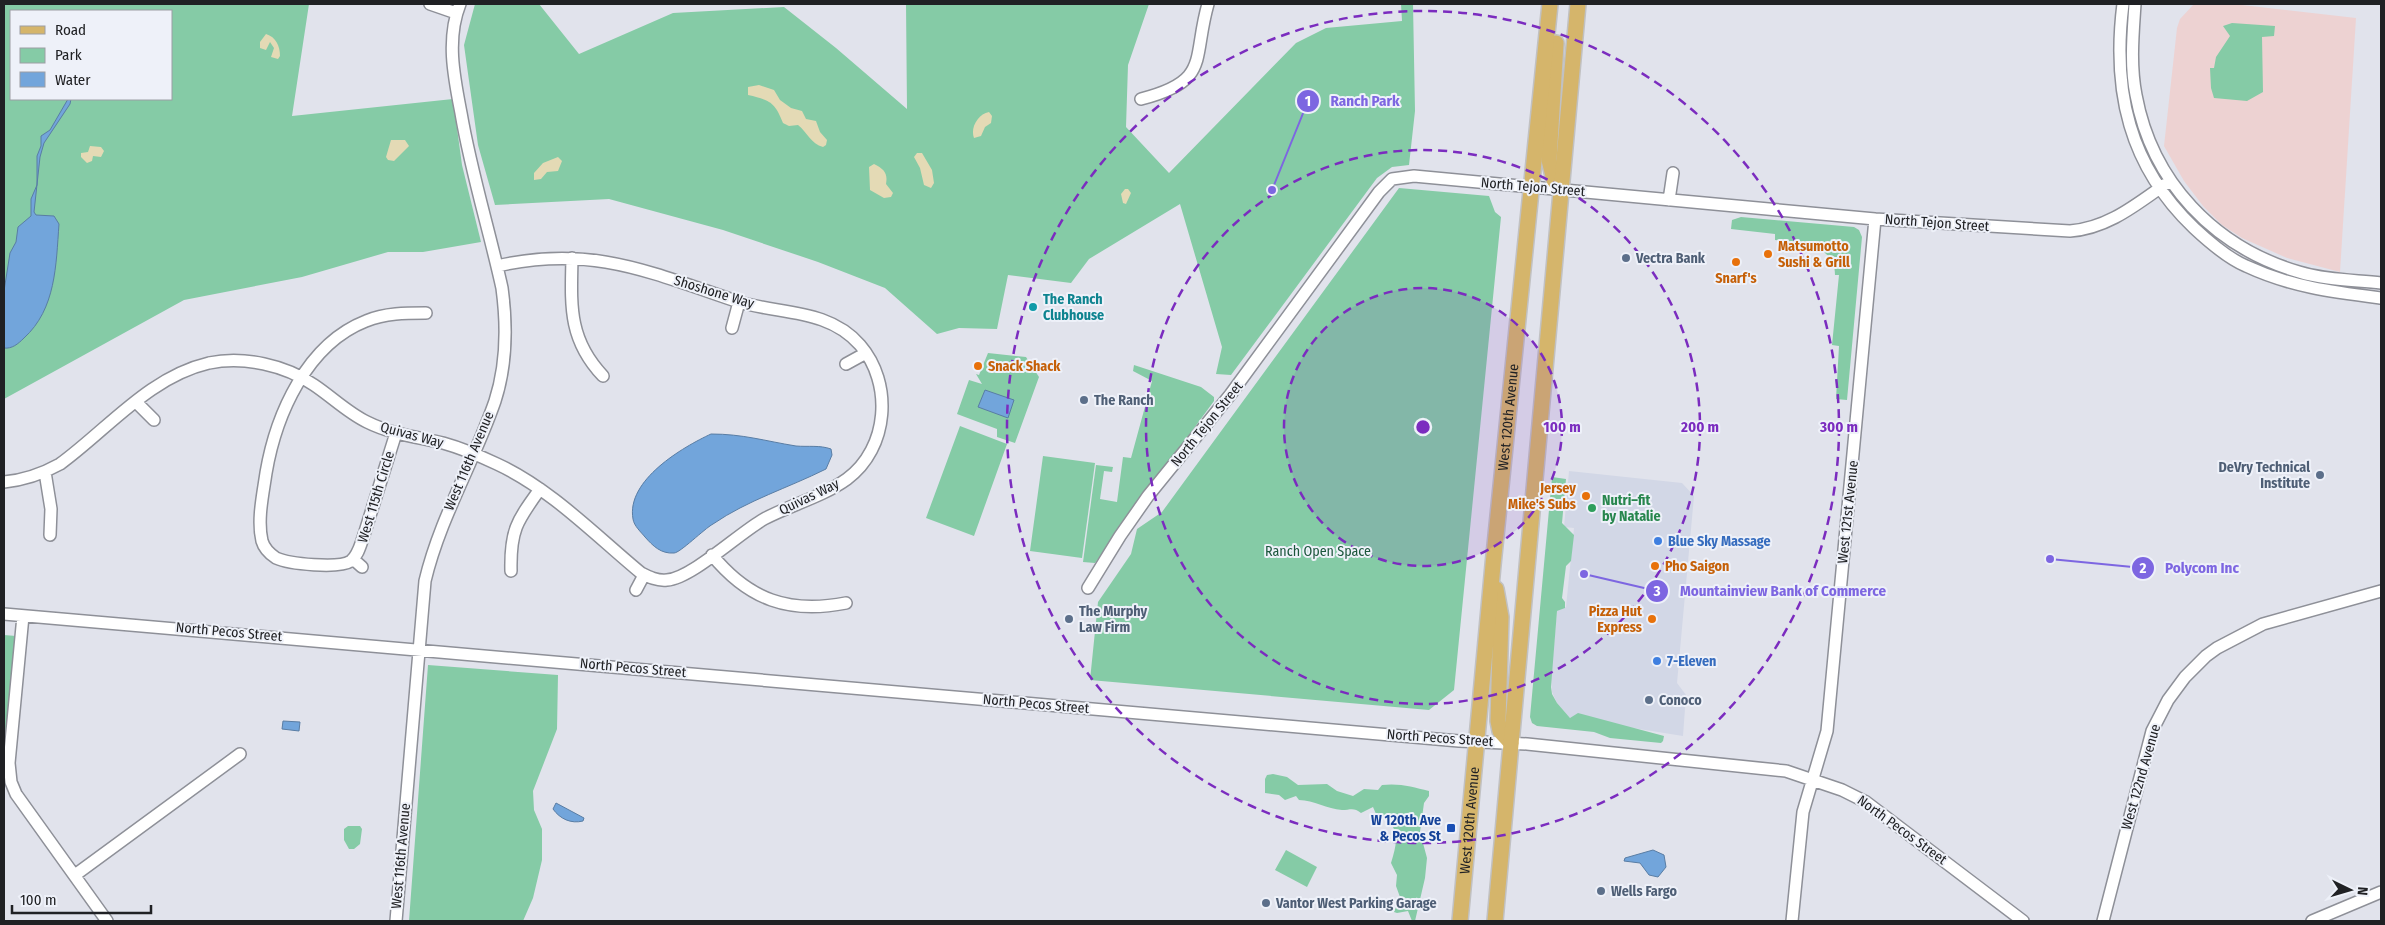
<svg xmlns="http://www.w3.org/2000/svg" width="2385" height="925" font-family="'Fira Sans Condensed',sans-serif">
  <rect width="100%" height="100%" fill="#e1e3ec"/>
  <!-- built -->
  <path fill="#d2d7e6" d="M1569 471 1682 483 1694 496 1677 683 1686 695 1683 736 1570 718 1557 703 1552 692 1551 678 1557 611 1566 607 1574 528 1564 527Z"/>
  <!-- education -->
  <path fill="#edd2d2" d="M2194 4H2233L2356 18 2340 272 2287 258 2242 238 2222 225 2203 206 2184 181 2164 146 2177 28 2180 19Z"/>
  <!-- green -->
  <path fill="#85cba6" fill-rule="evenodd" d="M4 4H309L292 116 453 99 462 165 481 242 423 252H388L302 277 184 300 4 399ZM11 11H171V99H11Z
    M475 4H539L579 54 673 13 784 7 836 48 907 109 906 4H1149L1128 65 1126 127 1169 173 1296 43 1326 28 1402 21 1401 4H1413L1415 111 1409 165 1392 167 1377 178 1231 375 1216 374 1222 347 1180 204 1089 259 1071 283 1008 275 997 329 959 328 937 334 885 288 818 262 723 230 609 199 495 205 478 145 464 45Z
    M2232 23 2275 26 2274 36 2262 37 2263 92 2247 101 2214 98 2211 88 2210 68H2214L2216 57 2230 36 2223 26Z
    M1399 188 1489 196 1495 212 1501 217 1454 690 1429 710 1090 680 1098 602 1131 554 1137 529 1162 512Z
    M1741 217 1854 227 1859 230 1862 237 1847 400 1836 399 1839 346 1832 345 1839 275H1835C1835 259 1826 251 1812 247V244L1775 240V234L1731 229 1732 220Z
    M988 353 1026 357 1039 377 1015 443 997 437V429L957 414 969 380 982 384 976 374 979 375Z
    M1134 365 1201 387 1214 397V401L1095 563 1083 562 1096 465 1113 467 1112 472 1104 471 1100 499 1117 502 1123 457 1131 458 1152 381 1133 371Z
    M960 426 1007 444 974 536 926 518Z
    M1043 456 1095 463 1082 558 1030 551Z
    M1552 477 1566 479 1562 523 1574 535 1571 561 1566 566 1562 598 1565 602V608L1557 611 1551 687 1552 694 1557 703 1570 718 1578 713 1664 736 1663 741 1661 743 1610 738 1594 732 1537 726 1532 723 1530 717Z
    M4 635 16 636 4 761Z
    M428 665 558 675 557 729 533 791 534 810 542 829V860L533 898 523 921H409Z
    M1273 774 1287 777 1298 785 1327 784 1337 791 1353 796 1364 789 1378 790 1382 785C1400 783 1413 787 1429 791V796L1424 803 1420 832 1427 858 1425 878 1415 921H1412L1408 911 1397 913 1394 912 1400 897 1396 886 1397 875 1391 863C1396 846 1400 834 1388 819L1376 814 1373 807 1361 813C1354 807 1350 810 1342 810 1327 809 1314 800 1299 800L1296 796 1285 800 1279 795 1265 793V779L1267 775Z
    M348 826H360L362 829 360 844 354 849H349L344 840V829Z
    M1286 850 1317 867 1307 887 1275 870Z"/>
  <!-- sand -->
  <path fill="#e4dab5" d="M266 34C276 37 280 46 280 56L278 59 271 57 274 48 270 42 266 50 260 48V42Z
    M759 85 774 90 780 100 791 108 802 111 806 119 816 121 820 132 827 140 826 145 823 147C811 144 807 132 798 125L789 126 783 123C775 102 770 100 748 95V87Z
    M989 112 992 116 991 123 985 127 981 136 974 138C970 128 978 114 989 112Z
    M391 140H405L409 146 394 161 388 160 386 157Z
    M90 146 101 147 104 151 101 157 93 156 92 161 87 163 81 157V153L88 152Z
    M917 153H922L932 170 934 183 931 188 924 185 920 168 914 157Z
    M558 157 562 161 558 171 547 172 541 179 534 180V173L543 163Z
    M874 164C884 169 888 173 886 184L893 193 891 197 884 198 870 190 869 167Z
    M1125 189H1128L1131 193 1126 204 1123 203 1121 194Z"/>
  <!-- water -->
  <path fill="#72a5db" stroke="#597da4" d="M68 99H71L70 104 44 143 40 157 34 212 36 215 54 216 59 224C56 265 56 309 24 338 18 344 12 349 4 348V291L10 253 16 242 18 227 31 216V199L37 185V156L41 146V136L50 130Z
    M985 390 1014 400 1008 418 978 407Z
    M711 434C743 434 765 441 796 446 808 447 820 445 831 449L832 455 826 469C788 488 748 500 713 524 704 529 680 553 674 553 661 554 653 546 645 537 641 532 634 526 633 519 626 480 683 447 711 434Z
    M283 721 300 722 299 731 282 729Z
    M556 803 584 818 583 821C571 824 560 819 553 809Z
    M1653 850 1664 855 1666 867 1658 877 1649 875 1640 863 1624 861 1625 858Z"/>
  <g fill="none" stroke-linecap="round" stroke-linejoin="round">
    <!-- minor casing -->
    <g stroke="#8e9098" stroke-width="14">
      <path id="minor" d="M430 4 456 13
        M2123 4C2112 91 2129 166 2194 228 2209 242 2227 258 2246 266 2291 287 2333 292 2381 298
        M2135 4C2133 34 2130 65 2136 95 2152 182 2214 247 2299 272 2325 280 2354 280 2381 283
        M1141 99C1211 81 1192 60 1208 4
        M1669 200 1673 173
        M572 258C571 305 568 339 603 376
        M732 328 739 302
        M846 364 866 353
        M136 402 154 420
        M396 433 363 538C360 546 358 555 351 561 339 569 289 564 276 558 270 554 264 548 262 541 257 520 263 494 266 473 276 414 307 344 366 321 385 313 406 313 426 313
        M45 472 51 509 50 535
        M4 482C25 480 42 474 60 464 108 429 149 377 209 363 244 356 285 365 314 385 332 397 348 413 367 422 391 434 417 437 443 443 461 448 480 456 497 464 551 489 595 535 641 573 649 577 657 581 667 580 692 578 739 533 764 519 790 505 822 497 847 479 889 448 893 383 860 345 827 307 776 315 733 300 647 271 590 245 497 266
        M712 555C749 600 789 614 846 603
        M353 559 362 567
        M511 571C510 530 517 521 540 489
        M1088 588 1120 536 1148 496 1230 395 1379 192 1392 179 1414 176 1875 219 2070 231C2110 228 2139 202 2170 181
        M636 590 644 575
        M4 614 1459 741 1527 744 1786 771 1842 790 1866 802 2023 921
        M23 616 9 763 11 782 16 794 107 921
        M75 875 240 754
        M396 921 425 581C440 518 474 462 495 401 507 364 507 325 502 288 489 229 471 172 461 113 454 77 446 39 460 4
        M1792 921 1803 812 1827 731 1875 219
        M2103 921 2152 731 2168 700 2185 677 2206 656 2217 648 2263 624 2381 591
        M2312 921 2381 892"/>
    </g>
    <!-- major casing -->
    <g stroke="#c1c1c2" stroke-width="18">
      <g id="major">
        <path d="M1556 43 1549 160 1554 180 1562 190"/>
        <path d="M1496 589 1501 617 1498 721 1500 731 1511 743"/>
        <path id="s1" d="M1460 921 1493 565 1550 4"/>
        <path d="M1495 921 1578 4"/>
      </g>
    </g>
    <!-- minor -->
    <use href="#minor" stroke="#fff" stroke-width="11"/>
    <!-- major -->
    <use href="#major" stroke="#d5b56b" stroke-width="15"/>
  </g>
  <!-- distance rings -->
  <circle cx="1423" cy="427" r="139" fill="#7b2cbf" fill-opacity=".12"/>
  <g fill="none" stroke="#7b2cbf" stroke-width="2.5" stroke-dasharray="9 6">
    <circle cx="1423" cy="427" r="139"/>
    <circle cx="1423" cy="427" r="277"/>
    <circle cx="1423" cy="427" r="416"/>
  </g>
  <!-- markers -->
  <g fill="#e8710a" stroke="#eef1f9" stroke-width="2">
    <circle cx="1768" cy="254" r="5"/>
    <circle cx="1736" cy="262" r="5"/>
    <circle cx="978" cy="366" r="5"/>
    <circle cx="1586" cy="496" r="5"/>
    <circle cx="1655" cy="566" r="5"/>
    <circle cx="1652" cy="619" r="5"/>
  </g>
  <g fill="#5c6f8a" stroke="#eef1f9" stroke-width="2">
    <circle cx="1626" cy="258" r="5"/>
    <circle cx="1084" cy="400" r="5"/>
    <circle cx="2320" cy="475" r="5"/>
    <circle cx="1069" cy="619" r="5"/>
    <circle cx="1649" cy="700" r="5"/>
    <circle cx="1601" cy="891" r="5"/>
    <circle cx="1266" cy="903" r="5"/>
  </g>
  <circle fill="#0f9aa8" stroke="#eef1f9" stroke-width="2" cx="1033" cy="307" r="5"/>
  <circle fill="#2e9e5b" stroke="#eef1f9" stroke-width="2" cx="1592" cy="508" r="5"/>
  <g fill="#3f7fe0" stroke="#eef1f9" stroke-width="2">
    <circle cx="1658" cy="541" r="5"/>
    <circle cx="1657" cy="661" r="5"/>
  </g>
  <rect fill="#1a4fb4" stroke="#eef1f9" stroke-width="2" x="1446" y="823" width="10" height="10" rx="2.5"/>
  <g text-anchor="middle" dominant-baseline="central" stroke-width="4" stroke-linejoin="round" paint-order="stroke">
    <!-- street labels -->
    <g font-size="14" fill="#202124" stroke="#eef1f9">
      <text transform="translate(1533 187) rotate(5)">North Tejon Street</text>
      <text transform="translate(1937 223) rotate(4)">North Tejon Street</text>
      <text transform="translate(714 292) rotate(17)">Shoshone Way</text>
      <text stroke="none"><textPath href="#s1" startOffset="506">West 120th Avenue</textPath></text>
      <text transform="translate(1207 424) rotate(-51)">North Tejon Street</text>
      <text transform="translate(412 435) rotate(15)">Quivas Way</text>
      <text transform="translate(469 461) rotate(-67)">West 116th Avenue</text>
      <text transform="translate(376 497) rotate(-73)">West 115th Circle</text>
      <text transform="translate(809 497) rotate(-26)">Quivas Way</text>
      <text transform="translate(1848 512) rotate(-84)">West 121st Avenue</text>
      <text transform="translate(229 632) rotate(5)">North Pecos Street</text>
      <text transform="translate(633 668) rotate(5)">North Pecos Street</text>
      <text transform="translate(1036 704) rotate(5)">North Pecos Street</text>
      <text transform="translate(1440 738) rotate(4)">North Pecos Street</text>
      <text transform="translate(2141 777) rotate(-74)">West 122nd Avenue</text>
      <text stroke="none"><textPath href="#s1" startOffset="101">West 120th Avenue</textPath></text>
      <text transform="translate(1902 830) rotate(36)">North Pecos Street</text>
      <text transform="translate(401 856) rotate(-85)">West 116th Avenue</text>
    </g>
    <!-- food labels -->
    <g font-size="14" font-weight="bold" fill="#c56008" stroke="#eef1f9" text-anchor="start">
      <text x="1778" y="246">Matsumotto<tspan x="1778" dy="16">Sushi &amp; Grill</tspan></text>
      <text x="1736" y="278" text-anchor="middle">Snarf's</text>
      <text x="988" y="366">Snack Shack</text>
      <text x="1576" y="488" text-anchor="end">Jersey<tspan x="1576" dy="16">Mike's Subs</tspan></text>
      <text x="1665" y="566">Pho Saigon</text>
      <text x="1642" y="611" text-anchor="end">Pizza Hut<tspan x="1642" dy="16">Express</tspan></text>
    </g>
    <!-- service labels -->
    <g font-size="14" font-weight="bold" fill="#4e5e75" stroke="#eef1f9" text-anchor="start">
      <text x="1636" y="258">Vectra Bank</text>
      <text x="1094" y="400">The Ranch</text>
      <text x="2310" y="467" text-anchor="end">DeVry Technical<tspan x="2310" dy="16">Institute</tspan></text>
      <text x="1079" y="611">The Murphy<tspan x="1079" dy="16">Law Firm</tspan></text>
      <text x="1659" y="700">Conoco</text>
      <text x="1611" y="891">Wells Fargo</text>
      <text x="1276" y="903">Vantor West Parking Garage</text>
    </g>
    <!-- culture labels -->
    <g font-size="14" font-weight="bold" fill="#0d838f" stroke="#eef1f9" text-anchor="start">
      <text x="1043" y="299">The Ranch<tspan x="1043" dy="16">Clubhouse</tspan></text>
    </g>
    <!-- leisure labels -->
    <g font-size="14" font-weight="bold" fill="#27864d" stroke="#eef1f9" text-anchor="start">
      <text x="1602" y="500">Nutri–fit<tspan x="1602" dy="16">by Natalie</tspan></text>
    </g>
    <!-- shop labels -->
    <g font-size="14" font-weight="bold" fill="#366cbe" stroke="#eef1f9" text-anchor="start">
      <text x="1668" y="541">Blue Sky Massage</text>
      <text x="1667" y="661">7-Eleven</text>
    </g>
    <!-- park labels -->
    <g font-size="14" fill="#1c573d" stroke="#eef1f9">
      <text x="1318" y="551">Ranch Open Space</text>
    </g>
    <!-- transit labels -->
    <g font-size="14" font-weight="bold" fill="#164399" stroke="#eef1f9" text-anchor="end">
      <text x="1441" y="820">W 120th Ave<tspan x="1441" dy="16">&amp; Pecos St</tspan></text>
    </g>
  </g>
  <circle cx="1423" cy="427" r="8" fill="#7b2cbf" stroke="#eef1f9" stroke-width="2.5"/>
  <g font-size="15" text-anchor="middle" font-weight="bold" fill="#7b2cbf" stroke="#eef1f9" stroke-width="4" stroke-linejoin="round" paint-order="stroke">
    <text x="1562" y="432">100 m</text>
    <text x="1700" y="432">200 m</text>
    <text x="1839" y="432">300 m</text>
  </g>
  <!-- callouts -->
  <path fill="none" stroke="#7d66e1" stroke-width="2" d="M1272 190L1308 101M2050 559L2143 568M1584 574L1657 591"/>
  <g fill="#7d66e1" stroke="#eef1f9" stroke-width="2">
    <circle cx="1272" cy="190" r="5"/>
    <circle cx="2050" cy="559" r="5"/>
    <circle cx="1584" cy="574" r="5"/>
    <circle cx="1308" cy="101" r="12"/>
    <circle cx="2143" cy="568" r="12"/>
    <circle cx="1657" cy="591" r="12"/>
  </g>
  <g font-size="15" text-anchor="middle" font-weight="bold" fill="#fff">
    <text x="1308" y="106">1</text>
    <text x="2143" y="573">2</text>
    <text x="1657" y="596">3</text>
  </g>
  <g font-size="15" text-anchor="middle" font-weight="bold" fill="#7d66e1" stroke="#eef1f9" stroke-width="4" stroke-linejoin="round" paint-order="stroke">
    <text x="1365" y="106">Ranch Park</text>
    <text x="2202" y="573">Polycom Inc</text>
    <text x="1783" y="596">Mountainview Bank of Commerce</text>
  </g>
  <!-- border -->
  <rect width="2385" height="925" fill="none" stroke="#202124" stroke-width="10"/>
  <!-- legend -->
  <rect x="10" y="10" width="162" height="90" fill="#eef1f9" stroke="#9c9ea4"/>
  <rect x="20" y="26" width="25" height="8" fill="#d5b56b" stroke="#9c9ea4"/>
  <text x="55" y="35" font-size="15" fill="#202124">Road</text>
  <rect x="20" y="48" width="25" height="15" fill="#85cba6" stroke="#9c9ea4"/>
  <text x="55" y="60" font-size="15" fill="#202124">Park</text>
  <rect x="20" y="72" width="25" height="15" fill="#72a5db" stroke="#9c9ea4"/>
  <text x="55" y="85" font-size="15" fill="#202124">Water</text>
  <!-- north arrow -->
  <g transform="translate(2350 890) rotate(95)" stroke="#eef1f9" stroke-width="4" paint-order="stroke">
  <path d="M0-4L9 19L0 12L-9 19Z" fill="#202124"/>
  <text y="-8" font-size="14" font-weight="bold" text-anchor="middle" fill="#202124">N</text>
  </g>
  <!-- scale -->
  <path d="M12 905v8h139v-8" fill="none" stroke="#202124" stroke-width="2.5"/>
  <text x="20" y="905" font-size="15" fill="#202124" stroke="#eef1f9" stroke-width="4" paint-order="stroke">100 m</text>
</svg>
